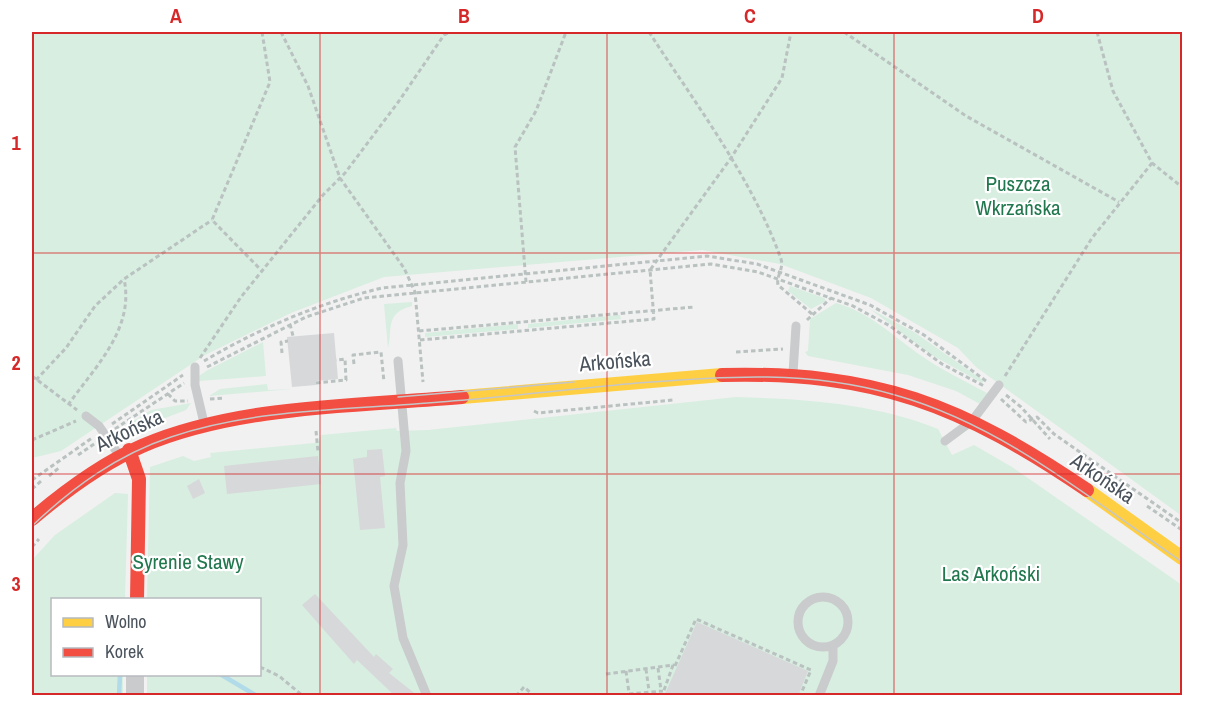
<svg xmlns="http://www.w3.org/2000/svg" width="1214" height="727" font-family="'Archivo Narrow',sans-serif">
  <rect width="100%" height="100%" fill="#f1f1f1"/>
  <!-- green -->
  <path fill="#d8eee1" d="M32 32H1182V516L976 367 958 348 871 298 780 264 702 250 384 277 291 313 205 355 61 451 32 458Z
    M790 286 824 298 826 301 811 309 788 291Z
    M412 302V306C384 313 393 330 388 348L384 304Z
    M836 303C871 312 897 340 926 359 945 372 967 382 987 393L980 404 956 391 908 375 808 356 805 352 808 351 810 319Z
    M870 309 914 332 984 381 982 383 930 354Z
    M620 315 621 319 528 328V324Z
    M518 324V329L425 337V333Z
    M263 342 266 376 199 381V376L206 371Z
    M267 384 268 390 293 389 209 396 220 389Z
    M736 397C804 399 874 403 938 429L952 455 974 445 1012 467 1182 585V695L147 696V675L260 674V600L147 599 150 467 183 456 194 461 211 457 210 453 314 443 319 441 321 435 396 428 397 431 428 430Z
    M191 403 186 410 118 436 112 435 151 410Z
    M115 493 128 494 125 599 52 600V674L123 675V695H32V560L55 535Z"/>
  <g fill="none" stroke-linecap="round" stroke-linejoin="round">
    <!-- stream -->
    <path stroke="#b1dbe8" stroke-width="4.5" d="M220 674 257 696
      M119 696 120 674"/>
  </g>
  <!-- building -->
  <path fill="#d7d8da" d="M334 333 338 379 316 381V385L292 387 287 337Z
    M382 449 385 476 380 477 385 528 360 530 353 459 367 457V450Z
    M318 456 321 484 227 494 224 466Z
    M199 479 205 493 193 499 187 486Z
    M315 594 374 657 376 654 393 669 389 673 418 696H395L357 660 354 664 302 605Z
    M697 622 808 671 798 696H664Z"/>
  <g fill="none" stroke-linecap="round" stroke-linejoin="round">
    <!-- path -->
    <path stroke="#b9c2c0" stroke-width="3" stroke-dasharray="4.5 3" stroke-linecap="butt" d="M262 32 270 82 212 220 263 272
      M281 32 308 86 340 178 404 268 415 292 423 382
      M649 32C695 103 752 178 781 259 784 269 776 276 778 285L812 314
      M844 32 966 116 1119 202
      M1097 32 1113 91 1152 163 1182 187
      M526 282 515 147 536 111 566 32
      M807 320 831 298
      M290 324 293 336
      M419 331 694 307
      M420 340 654 319 650 270 731 158 782 78 791 32
      M736 352 783 349
      M282 353 281 342 288 341
      M200 358 241 297 323 195 345 173 399 101 444 35 450 32
      M204 361C260 328 319 303 382 288L707 256 757 264 870 305 924 335 986 381
      M354 364 353 355 381 352 384 382
      M207 367 306 317 364 298 711 264 758 272 853 306 890 326 942 364 984 386
      M32 376 77 410
      M1005 376 1092 238 1152 163
      M36 380 66 348 95 306 124 279 212 220
      M316 383 346 380 345 359 336 360
      M168 394 175 401H188
      M1006 395 1021 407 1050 439
      M210 399 224 398
      M1001 399 1026 422 1037 417 1054 434 1182 523
      M68 405C94 368 135 329 124 279
      M534 411 538 413 673 400
      M112 424 183 375
      M115 429 184 383
      M316 431 318 452
      M32 440 76 421
      M78 455 97 442
      M49 476 60 467
      M32 480 92 438
      M32 489 41 481
      M1147 506 1182 530
      M32 547 39 539
      M675 666 696 619 811 670 800 696
      M260 667 279 676 303 696
      M658 668 661 690
      M646 669 649 691
      M626 671 629 693
      M606 674 673 665 662 696
      M629 694 663 691
      M516 696 524 687 534 696"/>
    <!-- lane -->
    <path stroke="#c9cbcc" stroke-width="9" d="M398 361 406 451 400 483 403 545 394 586 403 638 427 696
      M195 367V385L204 423
      M793 373 796 326
      M86 416 99 426 119 455
      M945 441 972 421 999 385
      M798 622a25 25 0 1 1 50 0a25 25 0 1 1-50 0Z
      M819 696 833 661V645"/>
    <!-- street -->
    <path stroke="#c9cbcc" stroke-width="18" d="M135 696V674"/>
    <!-- slow -->
    <path stroke="#ffcf43" stroke-width="14" d="M462 397 722 375
      M1087 490 1182 558"/>
    <!-- jam -->
    <path stroke="#f24e42" stroke-width="14" d="M722 375C875 371 962 405 1087 490
      M129 450 139 479 137 600
      M32 519C66 490 101 464 142 446 237 405 359 406 462 397"/>
    <!-- tram -->
    <path stroke="#c5c6c7" stroke-width="1.5" d="M398 397 574 382
      M32 526C73 487 117 455 171 437 256 408 352 410 440 402 506 397 572 389 637 383 725 376 810 370 895 395 1003 425 1092 500 1182 562"/>
  </g>
  <!-- grid -->
  <path fill="none" stroke="#d62828" stroke-width="1.5" stroke-opacity="0.55" d="M320 32V696M607 32V696M894 32V696M32 253H1182M32 474H1182"/>
  <g text-anchor="middle" dominant-baseline="central" stroke-width="4.5" stroke-linejoin="round" paint-order="stroke">
    <!-- park labels -->
    <g font-size="21" fill="#21774e" stroke="#fff">
      <text x="1018" y="183">Puszcza<tspan x="1018" dy="24">Wkrzańska</tspan></text>
      <text x="188" y="561">Syrenie Stawy</text>
      <text x="991" y="573">Las Arkoński</text>
    </g>
    <!-- street labels -->
    <g font-size="21" fill="#4a535c" stroke="#fff">
      <text transform="translate(615 361) rotate(-5)">Arkońska</text>
      <text transform="translate(129 430) rotate(-25)">Arkońska</text>
      <text transform="translate(1103 478) rotate(34)">Arkońska</text>
    </g>
  </g>
  <!-- border -->
  <rect width="1214" height="727" fill="none" stroke="#ffffff" stroke-width="66"/>
  <!-- legend -->
  <rect x="51" y="598" width="210" height="78" fill="#ffffff" stroke="#b7babe" stroke-width="1.5"/>
  <rect x="63" y="618" width="30" height="9" fill="#ffcf43" stroke="#b7babe" stroke-width="1.5"/>
  <text x="105" y="628" font-size="18" fill="#4a535c">Wolno</text>
  <rect x="63" y="648" width="30" height="9" fill="#f24e42" stroke="#b7babe" stroke-width="1.5"/>
  <text x="105" y="658" font-size="18" fill="#4a535c">Korek</text>
  <rect x="33" y="33" width="1148" height="661" fill="none" stroke="#d62828" stroke-width="2"/>
  <g font-size="20" text-anchor="middle" font-weight="bold" fill="#d62828">
    <text x="176" y="23">A</text>
    <text x="464" y="23">B</text>
    <text x="750" y="23">C</text>
    <text x="1038" y="23">D</text>
    <text x="16" y="150">1</text>
    <text x="16" y="370">2</text>
    <text x="16" y="591">3</text>
  </g>
</svg>
